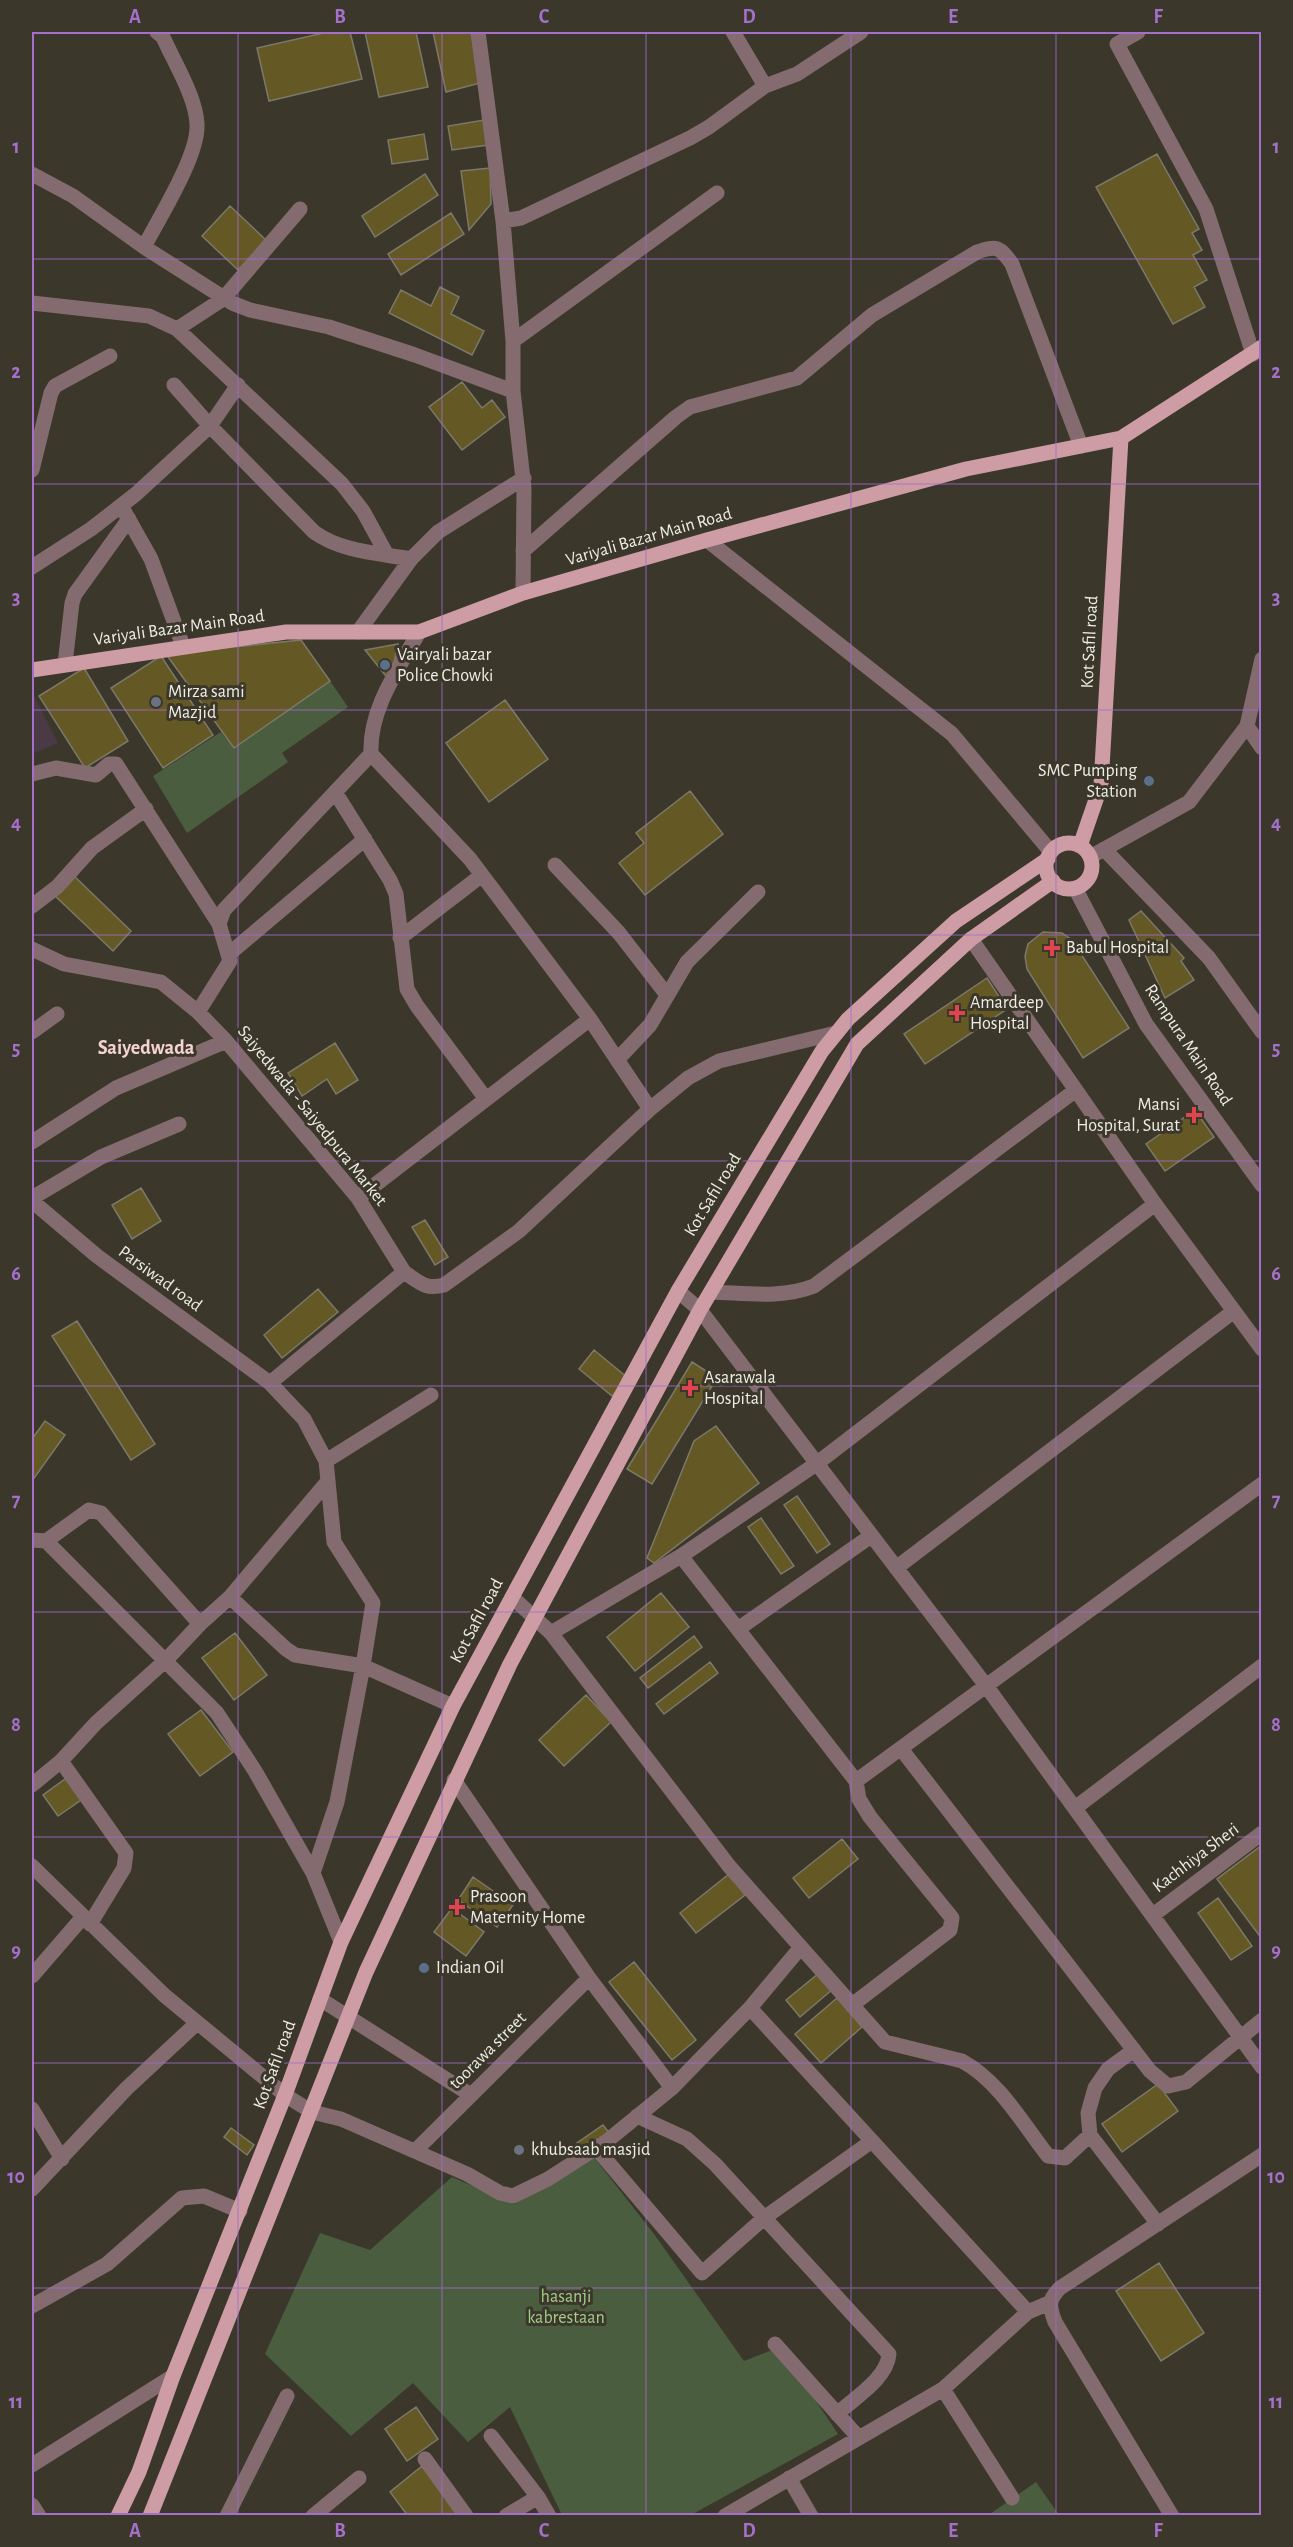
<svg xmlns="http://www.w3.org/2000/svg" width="1293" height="2547" font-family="'Alegreya Sans',sans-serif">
  <rect width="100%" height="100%" fill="#3b382b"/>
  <!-- industrial -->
  <path fill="#4a3a46" d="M32 692 58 743 32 754Z"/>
  <!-- green -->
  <path fill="#4a5d3f" d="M330 681 348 707 282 753 288 762 187 833 153 776 221 732 234 748Z
    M593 2156 654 2234 744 2361 780 2347 838 2434 691 2515H562L510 2407 468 2442 413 2383 351 2436 265 2354 320 2233 370 2250 452 2177 514 2204Z
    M1036 2482 1059 2515 987 2516Z"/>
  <!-- building -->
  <path fill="#645824" stroke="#7c796a" stroke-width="1.5" d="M328 32H350L362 79 269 101 257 48Z
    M365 32H416L428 87 379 97Z
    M433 32H471L480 83 446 92Z
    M484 120 488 145 452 150 448 126Z
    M424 134 428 159 392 164 388 140Z
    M1157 154 1199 229 1192 233 1202 250 1193 255 1207 280 1194 287 1205 307 1173 324 1096 187Z
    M490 168 491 204 469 230 461 171Z
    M425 174 438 195 375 237 362 216Z
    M230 206 266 240 238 270 202 236Z
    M451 213 464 234 401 275 388 254Z
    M440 287 459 297 451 314 484 331 472 355 389 313 401 290 431 306Z
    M462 382 482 408 492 400 505 417 462 450 429 407Z
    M301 640 330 681 234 748 166 654Z
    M398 644 390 681 365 650Z
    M161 656 213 735 163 768 111 688Z
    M84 668 128 741 85 768 39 696Z
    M505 700 548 759 489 802 446 743Z
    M690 791 723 834 645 895 619 863 644 843 636 833Z
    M72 874 131 931 113 951 53 894Z
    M1141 911 1184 958 1181 961 1194 980 1165 998 1129 920Z
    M1043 932 1062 933 1072 940 1129 1028 1083 1058 1027 969 1025 956 1028 944Z
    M987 978 1007 1009 925 1064 904 1034Z
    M335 1043 358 1080 336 1094 327 1079 302 1096 288 1073Z
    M1195 1110 1214 1137 1165 1171 1146 1144Z
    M141 1188 161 1221 132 1239 112 1205Z
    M425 1220 448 1257 435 1265 412 1227Z
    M318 1289 338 1312 282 1358 264 1335Z
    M77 1321 155 1444 131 1460 52 1336Z
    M594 1350 628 1378 612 1396 579 1369Z
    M692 1362 717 1378 652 1484 627 1469Z
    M45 1421 65 1435 32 1481V1439Z
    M716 1426 759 1483 654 1563 647 1558 694 1441Z
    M797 1496 830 1544 817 1553 784 1505Z
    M761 1518 794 1566 781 1574 748 1527Z
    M661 1593 689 1627 635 1671 607 1637Z
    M235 1633 267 1675 234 1700 202 1658Z
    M694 1636 702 1647 648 1688 640 1678Z
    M710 1662 718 1673 664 1714 656 1704Z
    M586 1695 611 1722 564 1766 539 1740Z
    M201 1710 233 1752 200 1776 168 1734Z
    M69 1776 84 1798 58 1816 43 1795Z
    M842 1839 858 1859 809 1898 793 1878Z
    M1262 1845V1939L1217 1879Z
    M729 1874 745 1895 696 1933 680 1913Z
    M473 1877 513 1905 497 1927 458 1900Z
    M1218 1898 1252 1946 1231 1960 1198 1913Z
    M452 1908 484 1932 466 1956 434 1932Z
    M634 1962 696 2040 672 2060 609 1982Z
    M819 1973 833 1989 800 2017 786 2000Z
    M837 1998 862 2027 821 2063 795 2034Z
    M1158 2084 1178 2111 1122 2152 1102 2124Z
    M603 2125 610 2134 584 2153 577 2143Z
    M231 2128 254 2145 247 2155 224 2137Z
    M1159 2263 1204 2333 1161 2361 1116 2291Z
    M416 2407 438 2439 407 2461 385 2429Z
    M422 2466 460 2516H408L390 2492Z"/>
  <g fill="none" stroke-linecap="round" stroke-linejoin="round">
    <!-- minor -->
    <path stroke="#846b6f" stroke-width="15" d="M478 32 503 221 513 341V391L524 488 523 593
      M733 32 765 86
      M1138 32 1117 44 1206 209 1253 354
      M32 174 73 196 144 247 232 303 250 310 329 327 415 355 513 391
      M503 221 521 218 690 138 709 127 765 86 797 74 861 32
      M144 247C159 218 199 155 197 124 196 97 174 62 163 37L157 32
      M32 303 149 316 177 329 342 484 363 511 387 555
      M177 329 223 299 300 209
      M513 341 717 193
      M174 385 210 426 314 532C342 552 377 553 411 559
      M32 470 51 393 55 386 110 356
      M124 511 151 559 183 646
      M707 540 952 734 1051 852
      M523 551 676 417 690 407 797 378 872 315 977 252C997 245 1000 247 1012 264L1081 446
      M32 567 91 529 136 494 210 426 238 385
      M358 632 411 559 438 532 524 478
      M419 632C398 670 369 709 371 754L470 859 590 1019 650 1109
      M65 664 72 603 75 594 129 519
      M1247 726 1262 748
      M32 774 56 768 96 775 109 764H116L219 924
      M335 792 390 880 396 894 407 989 417 1006 486 1099
      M1104 849 1209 958 1262 1032
      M1090 857 1189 802 1247 726 1262 659
      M555 865 619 933 667 995
      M1075 888 1146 1024 1262 1185
      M32 906 57 887 92 848 146 809
      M400 938 482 875
      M971 939 1155 1204 1262 1349
      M32 949 64 964 161 982 198 1012 226 1041 358 1198 404 1272 270 1383 304 1419 326 1461 334 1542 373 1603 363 1666 453 1706
      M229 954 365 839
      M198 1012 230 961 219 924 224 910 371 754
      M32 1032 57 1014
      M617 1060 650 1025 687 962 758 892
      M32 1142 116 1088 226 1041
      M32 1198 101 1157 179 1124
      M358 1198 590 1019
      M32 1201 97 1256 270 1383
      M404 1272C419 1282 425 1290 444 1285L519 1231 650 1109 688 1078 719 1061 836 1033
      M678 1291 700 1310 987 1687 1262 2067
      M711 1292C746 1293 781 1299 814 1286L1076 1090
      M326 1461 431 1395
      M32 1540 46 1541 217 1713 255 1771 313 1873 341 1942
      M46 1541 89 1510 101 1513 200 1624
      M681 1556 856 1781 859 1799 870 1817 952 1918 950 1930 852 2005
      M896 1568 1234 1311
      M230 1597 286 1649 295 1655 363 1666 337 1802 313 1873
      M512 1597 551 1633 681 1556 816 1464 1155 1204
      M738 1629 871 1536
      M551 1633 729 1866 885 2042 962 2061C999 2081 1023 2124 1048 2156L1065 2158 1090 2135
      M902 1750 1150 2071 1168 2086 1186 2082 1262 2020
      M61 1761 126 1853 124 1868 90 1924
      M454 1780 589 1978 672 2088
      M856 1781 1262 1484
      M32 1785 61 1761 96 1723 166 1660 200 1624 230 1597 328 1481
      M1075 1808 1262 1666
      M32 1866 164 1995 285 2095 312 2112 341 2119 467 2174 500 2193 513 2196 548 2179 607 2141 672 2088 750 2008 801 1947
      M1153 1915 1262 1833
      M32 1976 83 1917
      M320 1999 471 2095
      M1134 2050 1108 2069 1095 2088 1088 2113 1090 2135 1158 2224
      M32 2109 62 2159
      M637 2116 687 2139 715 2164 889 2354C887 2379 854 2398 837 2414
      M872 2141 1028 2312 1049 2303
      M596 2148 702 2273 764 2218 872 2141 750 2008
      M415 2151 589 1978
      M32 2189 126 2089 197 2023
      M32 2306 107 2264 182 2198 204 2196 240 2211
      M775 2344 859 2438
      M943 2389 1012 2498
      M491 2436 538 2497 549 2516
      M425 2459 466 2516
      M32 2465 173 2376
      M789 2478 811 2516
      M32 2505 39 2516
      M227 2516 287 2396
      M313 2516 359 2478
      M506 2516 538 2497
      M725 2516 943 2389 1028 2312
      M1172 2516 1055 2322C1049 2306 1048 2300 1060 2288L1262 2155"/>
    <!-- major -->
    <path stroke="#ce9ca5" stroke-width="15" d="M32 670 286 632H419L523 593 707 540 966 469 1121 438 1262 347
      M1046 866a23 23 0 1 1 46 0a23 23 0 1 1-46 0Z
      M1080 846 1101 785 1121 438
      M118 2516 139 2472 173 2376 285 2095 341 1942 453 1706 678 1291 822 1051 848 1019 956 921 1048 859
      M150 2516 366 1972 510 1664 700 1310 857 1044 971 939 1053 881"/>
  </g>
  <!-- grid -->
  <path fill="none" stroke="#a470cc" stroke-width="1.5" stroke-opacity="0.55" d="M238 32V2516M442 32V2516M646 32V2516M851 32V2516M1056 32V2516M32 259H1262M32 484H1262M32 710H1262M32 935H1262M32 1161H1262M32 1386H1262M32 1612H1262M32 1837H1262M32 2063H1262M32 2288H1262"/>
  <!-- markers -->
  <g fill="#5c6f8a" stroke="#3b382b" stroke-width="2">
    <circle cx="385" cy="665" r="6"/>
    <circle cx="1149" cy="781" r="6"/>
    <circle cx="424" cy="1968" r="6"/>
  </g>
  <g fill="#6b7280" stroke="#3b382b" stroke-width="2">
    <circle cx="156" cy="702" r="6"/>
    <circle cx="519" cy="2150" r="6"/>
  </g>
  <g fill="#e0444e" stroke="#3b382b" stroke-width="2">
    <path d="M1049 939h6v6h6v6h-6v6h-6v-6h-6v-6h6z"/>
    <path d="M954 1004h6v6h6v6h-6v6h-6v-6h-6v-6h6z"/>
    <path d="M1191 1106h6v6h6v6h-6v6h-6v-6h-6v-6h6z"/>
    <path d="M687 1379h6v6h6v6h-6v6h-6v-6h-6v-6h6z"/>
    <path d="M454 1898h6v6h6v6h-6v6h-6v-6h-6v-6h6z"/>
  </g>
  <g text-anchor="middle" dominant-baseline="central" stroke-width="6" stroke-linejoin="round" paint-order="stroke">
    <!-- street labels -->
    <g font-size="18" fill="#efede5" stroke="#3b382b">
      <text transform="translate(649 537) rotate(-16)">Variyali Bazar Main Road</text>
      <text transform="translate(179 628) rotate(-8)">Variyali Bazar Main Road</text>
      <text transform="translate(1090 642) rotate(-87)">Kot Safil road</text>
      <text transform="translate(1188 1045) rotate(56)">Rampura Main Road</text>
      <text transform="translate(312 1116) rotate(51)">Saiyedwada - Saiyedpura Market</text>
      <text transform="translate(713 1195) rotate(-59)">Kot Safil road</text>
      <text transform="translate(160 1279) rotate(36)">Parsiwad road</text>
      <text transform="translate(477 1621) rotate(-62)">Kot Safil road</text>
      <text transform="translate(1196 1858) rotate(-37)">Kachhiya Sheri</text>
      <text transform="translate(488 2051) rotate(-45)">toorawa street</text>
      <text transform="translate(275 2065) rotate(-70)">Kot Safil road</text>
    </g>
    <!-- poi labels -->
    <g font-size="18" fill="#efede5" stroke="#3b382b" text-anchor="start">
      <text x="397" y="655">Vairyali bazar<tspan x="397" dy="21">Police Chowki</tspan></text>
      <text x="168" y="692">Mirza sami<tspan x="168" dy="21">Mazjid</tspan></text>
      <text x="1137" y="771" text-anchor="end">SMC Pumping<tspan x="1137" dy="21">Station</tspan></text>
      <text x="1066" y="948">Babul Hospital</text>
      <text x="970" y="1003">Amardeep<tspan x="970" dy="21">Hospital</tspan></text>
      <text x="1180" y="1105" text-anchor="end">Mansi<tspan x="1180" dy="21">Hospital, Surat</tspan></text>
      <text x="704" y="1378">Asarawala<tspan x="704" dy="21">Hospital</tspan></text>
      <text x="470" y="1897">Prasoon<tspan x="470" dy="21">Maternity Home</tspan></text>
      <text x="436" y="1968">Indian Oil</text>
      <text x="531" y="2150">khubsaab masjid</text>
    </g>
    <!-- park labels -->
    <g font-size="18" fill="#a3cd89" stroke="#3b382b">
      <text x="566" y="2297">hasanji<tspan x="566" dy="21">kabrestaan</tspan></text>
    </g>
    <!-- neighbourhood labels -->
    <g font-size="20" font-weight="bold" fill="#f6d3d3" stroke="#3b382b">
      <text x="146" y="1048">Saiyedwada</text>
    </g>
  </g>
  <!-- border -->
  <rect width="1293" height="2547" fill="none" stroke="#3b382b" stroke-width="66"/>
  <rect x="33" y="33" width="1227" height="2481" fill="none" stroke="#a470cc" stroke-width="2"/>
  <g font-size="20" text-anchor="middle" font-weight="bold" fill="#a470cc">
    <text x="135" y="23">A</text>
    <text x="340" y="23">B</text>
    <text x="544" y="23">C</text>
    <text x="749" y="23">D</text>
    <text x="953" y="23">E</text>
    <text x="1158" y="23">F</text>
    <text x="16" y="153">1</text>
    <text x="1276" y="153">1</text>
    <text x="16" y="378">2</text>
    <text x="1276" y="378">2</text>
    <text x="16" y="604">3</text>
    <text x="1276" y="604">3</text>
    <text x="16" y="829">4</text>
    <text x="1276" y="829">4</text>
    <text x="16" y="1055">5</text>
    <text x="1276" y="1055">5</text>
    <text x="16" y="1280">6</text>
    <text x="1276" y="1280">6</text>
    <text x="16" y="1506">7</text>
    <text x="1276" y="1506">7</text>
    <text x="16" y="1731">8</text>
    <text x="1276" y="1731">8</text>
    <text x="16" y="1957">9</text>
    <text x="1276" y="1957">9</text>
    <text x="16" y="2183">10</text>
    <text x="1276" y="2183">10</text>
    <text x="16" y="2408">11</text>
    <text x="1276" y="2408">11</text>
    <text x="135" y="2537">A</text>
    <text x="340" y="2537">B</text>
    <text x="544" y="2537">C</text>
    <text x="749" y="2537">D</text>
    <text x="953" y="2537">E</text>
    <text x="1158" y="2537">F</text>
  </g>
</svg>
